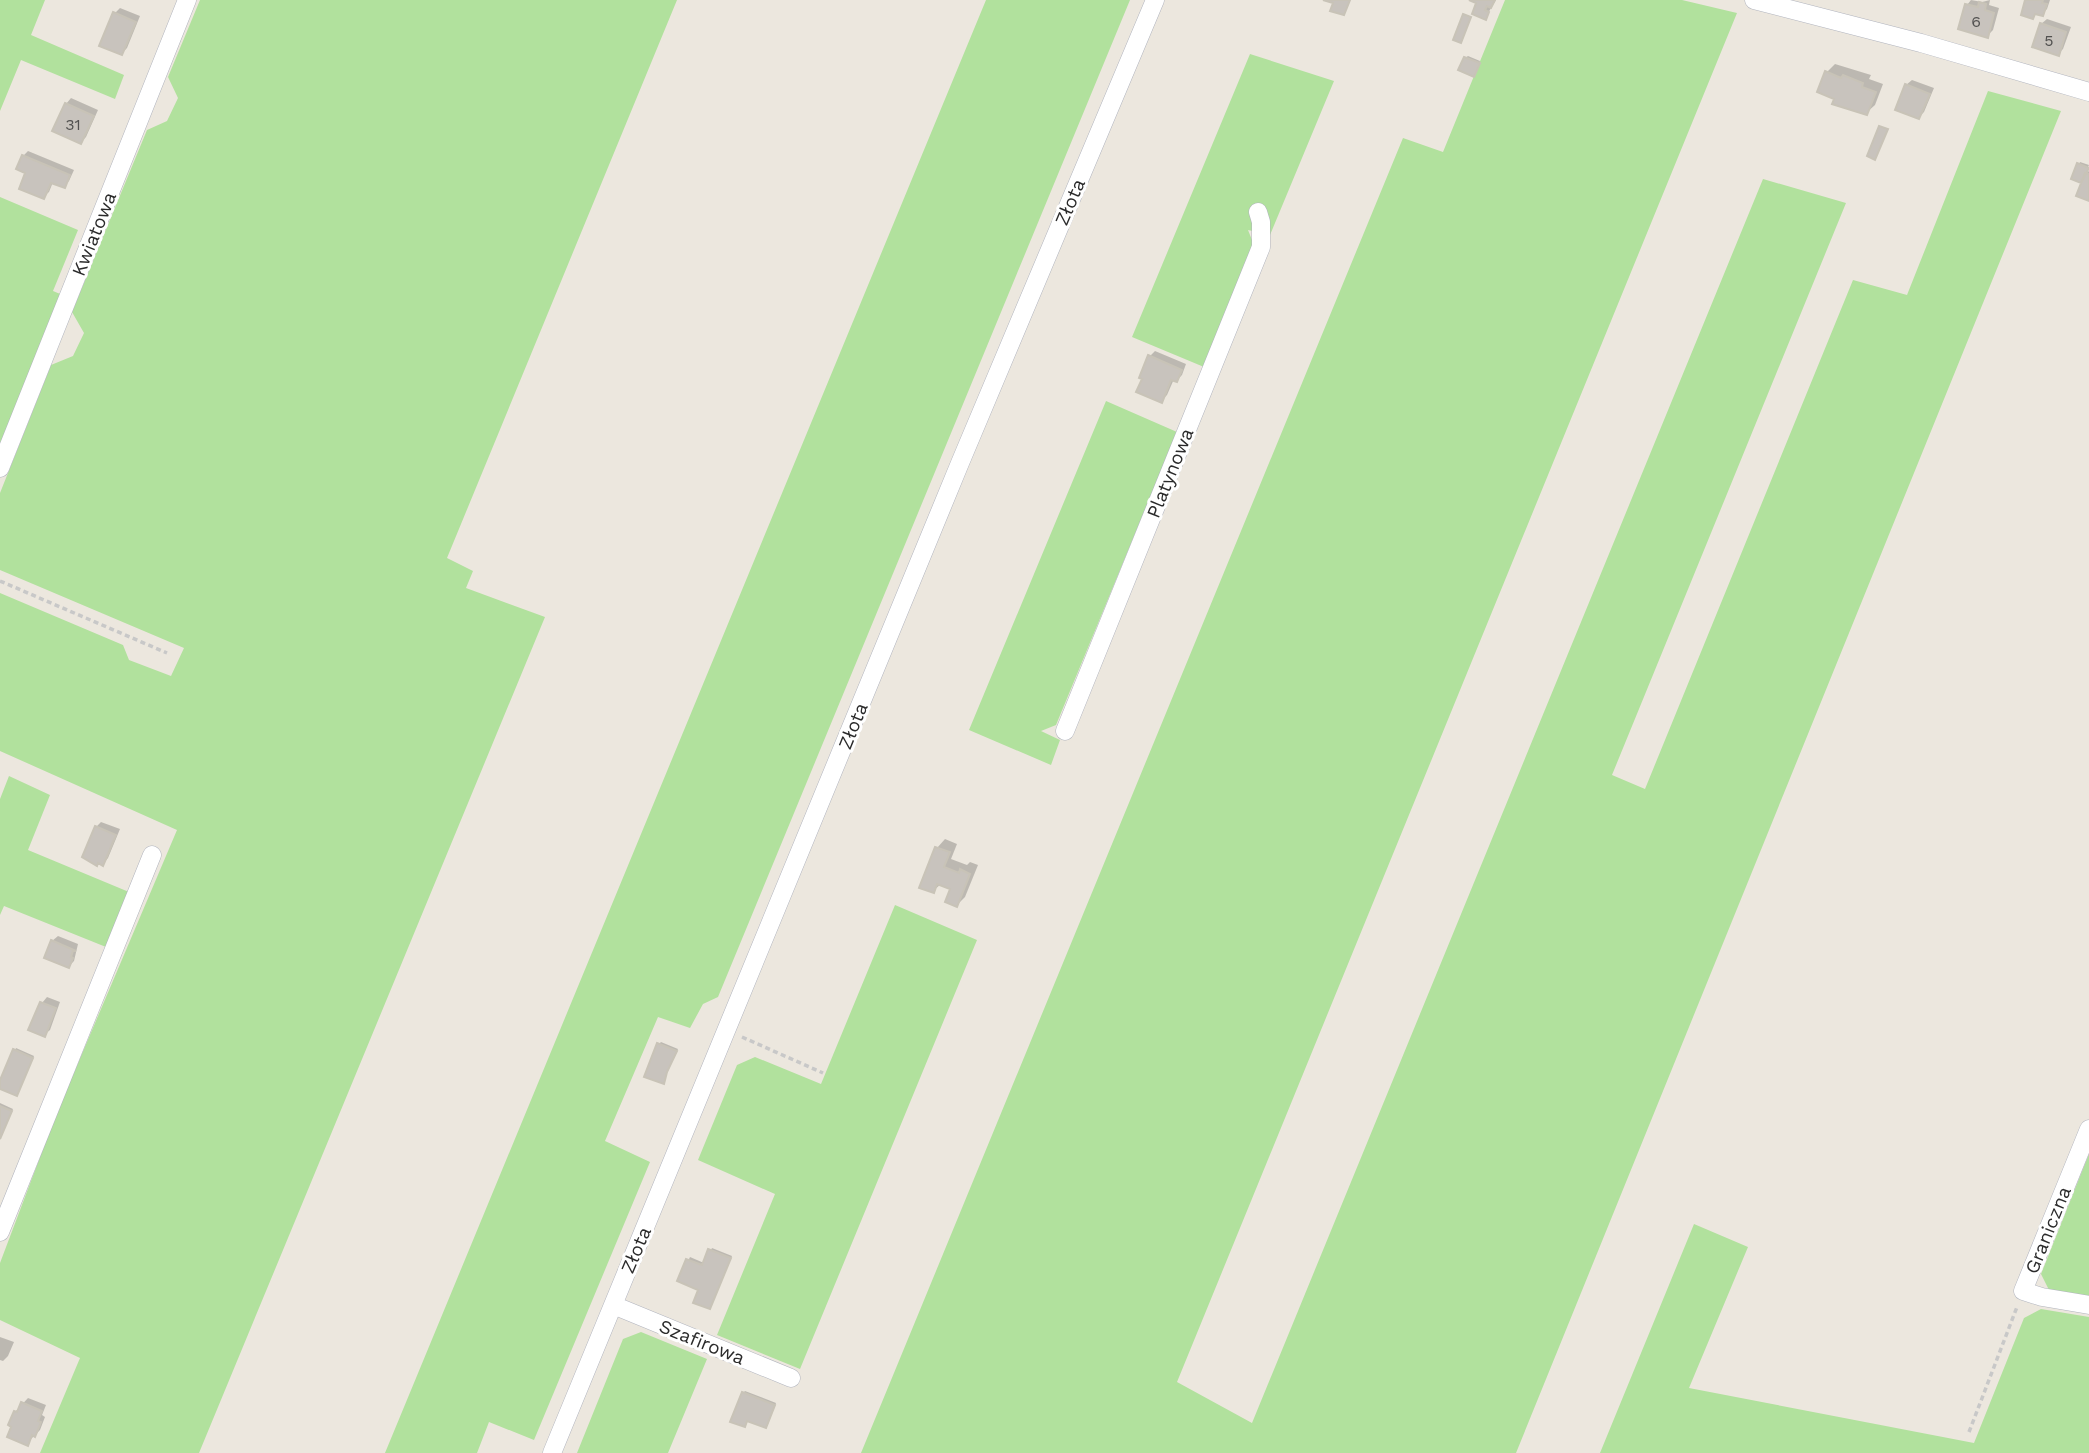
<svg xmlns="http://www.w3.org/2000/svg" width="2089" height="1453" font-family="'Work Sans',sans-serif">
  <rect width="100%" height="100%" fill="#ece7de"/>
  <!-- green -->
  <path fill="#b1e19d" d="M0 0H45L31 35 124 75 115 99 21 60 0 111Z
    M200 0H677L447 558 473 571 466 588 545 617 199 1453H40L80 1358 0 1320V1263L56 1115 177 830 0 751V593L123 645 129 660 171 676 184 648 0 570V493L51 365 73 356 84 333 72 312 147 130 167 121 178 98 168 77Z
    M986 0H1130L718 997 703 1004 690 1028 658 1017 605 1141 650 1162 534 1440 489 1422 477 1453H385Z
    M1505 0H1682L1737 13 1177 1382 1252 1423 1763 179 1846 203 1612 775 1645 789 1853 280 1907 295 1988 91 2061 111 1516 1453H861L1403 138 1443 152Z
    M1250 54 1334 81 1270 235 1248 230 1254 245 1204 367 1132 337Z
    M0 197 78 230 53 291 65 296 0 458Z
    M1106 401 1177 432 1056 725 1041 731 1060 740 1051 765 969 730Z
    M9 776 50 795 28 850 129 892 106 947 4 906 0 915V799Z
    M895 905 977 940 800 1369 717 1335 775 1194 698 1160 737 1065 755 1057 821 1084Z
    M2089 1154V1297L2049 1290 2041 1274Z
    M1694 1224 1748 1247 1689 1388 1974 1443 2024 1318 2041 1309 2089 1317V1453H1600Z
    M641 1332 707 1359 668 1453H577L623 1339Z"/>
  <!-- shadow -->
  <path fill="#0003" d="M1473 0H1496L1485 18 1479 2Z
    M1971 0 1982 2 1990 0 1989 5 1999 8 1993 30 1987 36 1967 5Z
    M2027 0H2050L2047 9 2042 14 2037 12 2033 17Z
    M120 8 140 16 127 48 122 53 115 13Z
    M2047 19 2071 27 2063 49 2058 54 2041 24Z
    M1468 56 1480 61 1476 72 1465 58Z
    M1835 64 1871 75 1869 79 1883 84 1875 105 1866 113 1836 98 1827 72Z
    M1912 80 1934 88 1924 112 1919 117 1906 85Z
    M71 98 98 110 86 137 81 142 66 104Z
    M28 151 74 170 69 181 64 186 53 182 49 192 43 197 28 172 23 156Z
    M2080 162 2089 165 2085 174 2089 171V199L2078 195 2086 175 2080 181 2073 178Z
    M1155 351 1186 364 1182 375 1177 380 1174 379 1167 395 1162 400 1150 356Z
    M101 822 120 829 108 858 103 864 96 827Z
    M945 839 957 844 951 859 967 865 970 862 978 865 965 897 957 905 952 888 941 884 933 891 921 887 937 848Z
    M58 936 78 944 74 961 69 966 52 941Z
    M47 997 60 1002 50 1030 44 1035 42 1003Z
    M661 1042 678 1049 663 1082 659 1044Z
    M16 1048 34 1056 17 1094 0 1087Z
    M0 1103 13 1109 0 1138Z
    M712 1248 732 1256 711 1305 701 1289 679 1280 690 1257 704 1263Z
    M0 1337 14 1342 8 1356 3 1361 0 1360Z
    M745 1391 776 1403 768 1424 743 1393Z
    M28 1398 46 1405 42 1415 45 1417 40 1430 27 1443 15 1412Z"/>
  <!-- building -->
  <path fill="#c8c3bd" stroke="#c8c3b7" stroke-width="2" d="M1323 0H1350L1344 15 1330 11 1333 3Z
    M1469 0H1495L1491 8 1487 6 1485 10 1489 12 1486 20 1472 14 1476 3Z
    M2025 0H2043L2042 3 2047 4 2043 16 2035 14 2033 19 2021 15Z
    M1979 2 1986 4 1985 10 1994 13 1988 38 1958 29 1965 4 1978 7Z
    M113 12 136 22 122 55 99 46Z
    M1463 14 1471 17 1461 43 1453 40Z
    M2040 23 2066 32 2059 56 2032 47Z
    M1464 57 1480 63 1474 77 1458 70Z
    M1825 71 1841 78 1843 75 1863 83 1862 87 1876 92 1867 115 1832 104 1834 99 1817 92Z
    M1905 84 1930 94 1919 119 1895 110Z
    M65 103 94 116 81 144 52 131Z
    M1879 126 1888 129 1875 160 1867 156Z
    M22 155 70 175 65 188 51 183 44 199 19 189 25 173 16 169Z
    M2077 163 2089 168 2081 183 2071 179Z
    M2085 173 2089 174V201L2076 196Z
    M1148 355 1182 370 1177 382 1171 380 1162 403 1136 392 1142 379 1139 378Z
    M95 826 116 835 103 866 98 863 97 866 82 857Z
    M935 847 950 852 944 867 959 873 960 869 970 874 957 907 945 902 950 889 937 884 934 893 919 888Z
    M51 940 76 951H73L71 957 73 958 69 968 44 958Z
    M40 1002 56 1008 45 1037 28 1030Z
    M657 1043 677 1051 667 1072 664 1084 644 1077Z
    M13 1049 33 1058 17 1096 0 1089V1080Z
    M0 1106 12 1111 0 1139Z
    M708 1249 731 1258 710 1309 693 1303 698 1290 677 1281 686 1259 702 1265Z
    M742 1392 775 1405 766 1428 747 1421 745 1427 730 1422Z
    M21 1402 42 1411 38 1421 41 1422 35 1437 32 1435 28 1446 7 1437 11 1427 8 1425 14 1411 17 1412Z"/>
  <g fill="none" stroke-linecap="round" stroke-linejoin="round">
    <!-- minor casing -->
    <g stroke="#b1b4be" stroke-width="19">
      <path id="minor" d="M1754 0 1921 43 2089 92
        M0 468 187 0
        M1065 731 1261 247V222L1258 212
        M2089 1129 2023 1291 2042 1297 2089 1305
        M0 1232 152 855
        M613 1305 791 1378
        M552 1453 960 463 1155 0"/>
    </g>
    <!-- path -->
    <path stroke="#c8c8c8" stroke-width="3.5" stroke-dasharray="5 3.5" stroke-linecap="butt" d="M0 581 167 653
      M742 1037 823 1073
      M1969 1432 2017 1307"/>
    <!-- minor -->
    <use href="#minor" stroke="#fff" stroke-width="18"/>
  </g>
  <g text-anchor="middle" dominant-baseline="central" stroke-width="6" stroke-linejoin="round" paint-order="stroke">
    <!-- number labels -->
    <g font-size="16" fill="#525150">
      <text x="1976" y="21">6</text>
      <text x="2049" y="40">5</text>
      <text x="73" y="124">31</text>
    </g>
    <!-- street labels -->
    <g font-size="19" fill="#2b2b2b" stroke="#fff">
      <text transform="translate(1070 202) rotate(-67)">Złota</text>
      <text transform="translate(94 234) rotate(-68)">Kwiatowa</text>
      <text transform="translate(1170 473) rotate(-68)">Platynowa</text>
      <text transform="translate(853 726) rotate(-68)">Złota</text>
      <text transform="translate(2048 1230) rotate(-68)">Graniczna</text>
      <text transform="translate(636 1250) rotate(-67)">Złota</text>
      <text transform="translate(702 1342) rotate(22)">Szafirowa</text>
    </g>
  </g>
</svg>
